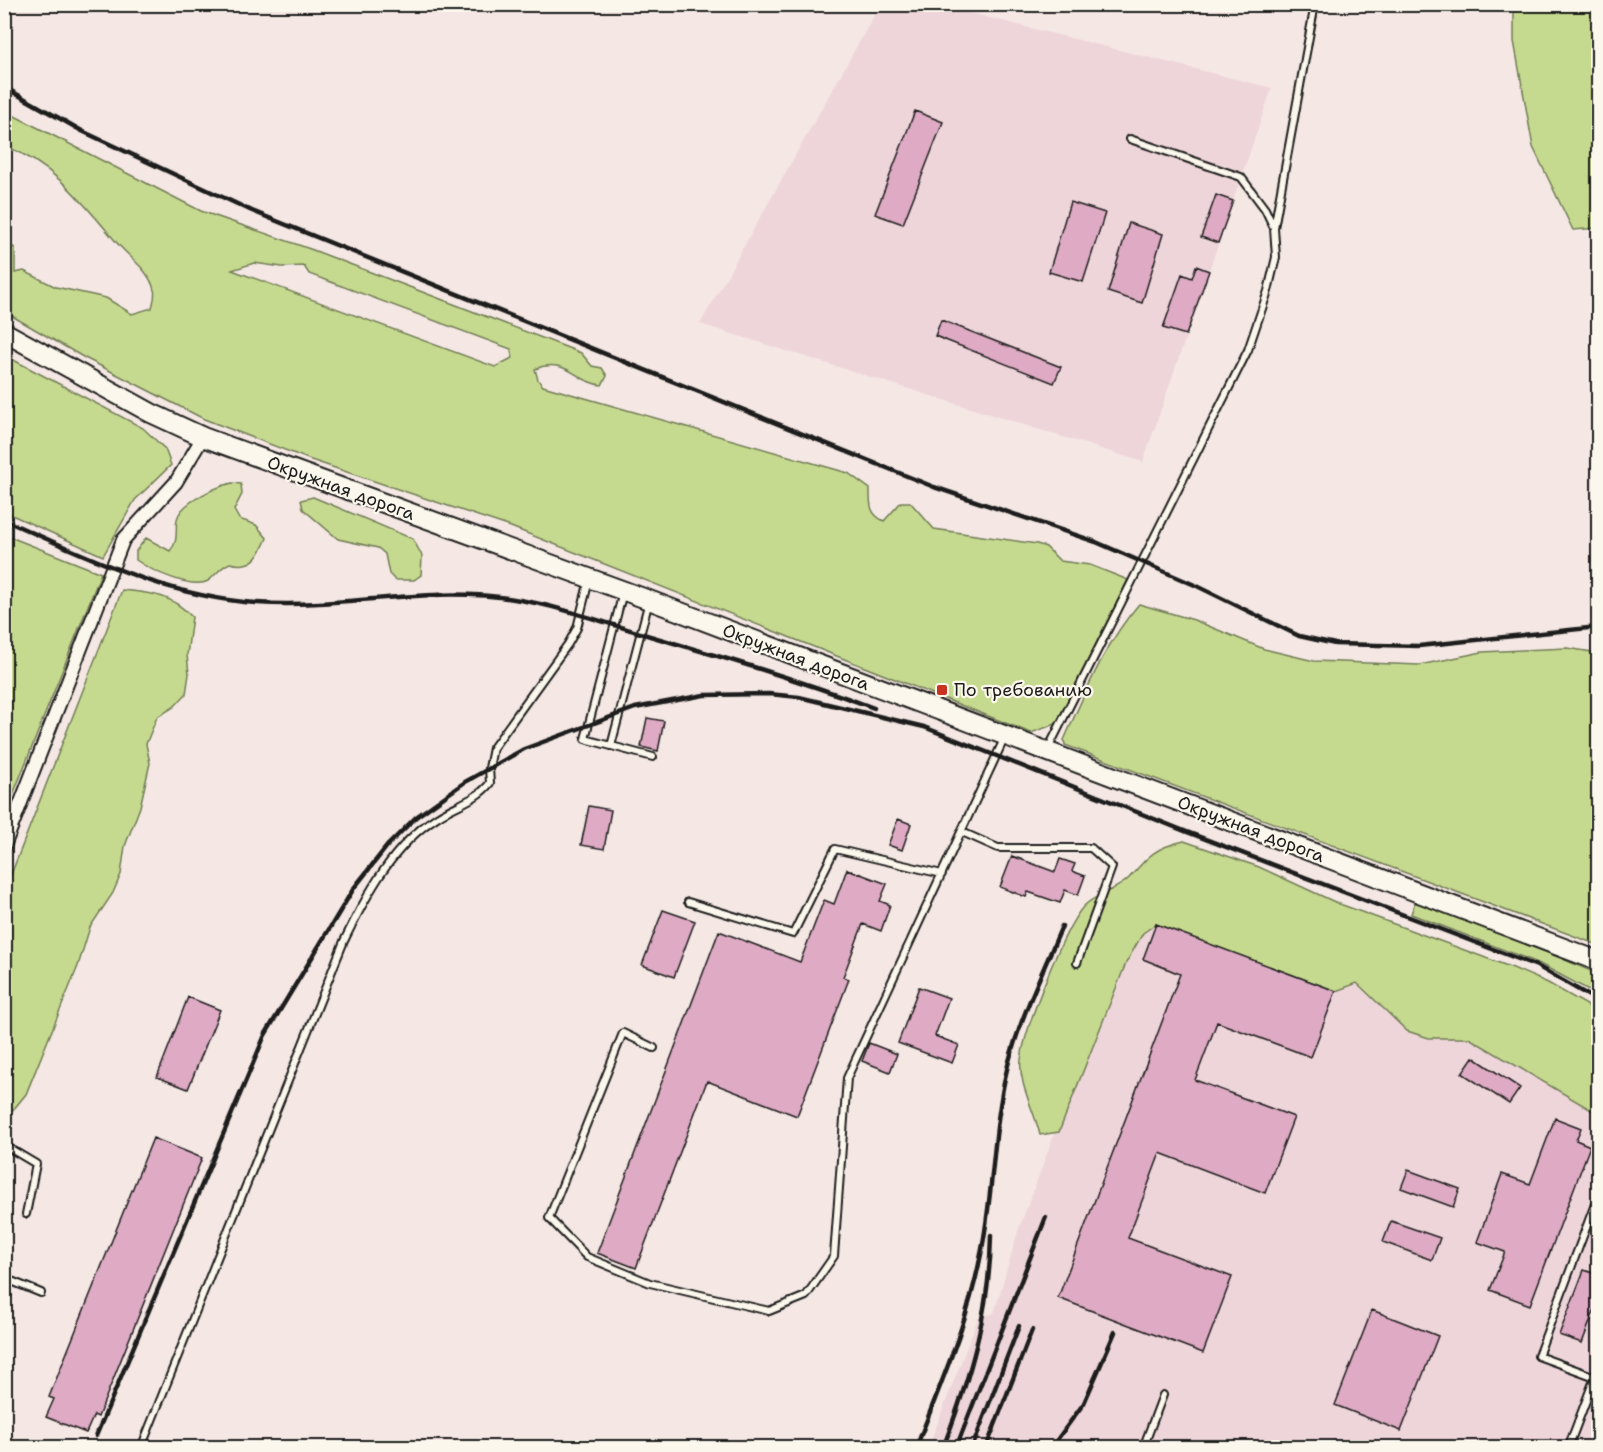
<svg xmlns="http://www.w3.org/2000/svg" width="1603" height="1452" font-family="'Shantell Sans',sans-serif">
  <rect width="100%" height="100%" fill="#f5e8e4"/>
  <filter id="ink" filterUnits="userSpaceOnUse"><feTurbulence type="fractalNoise" baseFrequency=".0167" numOctaves="2"/><feDisplacementMap in="SourceGraphic" scale="12" xChannelSelector="R" yChannelSelector="G"/><feConvolveMatrix kernelMatrix="1 2 1 2 8 2 1 2 1" color-interpolation-filters="sRGB"/></filter>
  <g filter="url(#ink)">
    <!-- built -->
    <path fill="#eed5da" d="M880 5H938L1272 88 1143 462 700 324Z
      M1159 854 1598 1110V1447L928 1448 978 1318 994 1313 1018 1231Z"/>
    <!-- green -->
    <path fill="#c6da8f" stroke="#717b56" stroke-width="1.5" fill-rule="evenodd" d="M1514 5H1598V228L1573 230 1533 147 1514 41Z
      M5 111 201 211 313 250 581 353 592 366 602 368 607 376 602 385C578 384 567 356 535 369L538 380 543 386 848 473 870 489C870 504 869 514 884 521L901 502H910L934 529 1037 544 1046 547 1060 561 1090 565 1128 580 1056 724 1031 733 511 527 311 460 204 419 83 357 5 312V243L15 248V273L24 271 56 287 106 298 132 314 152 308C153 303 156 295 154 290 150 271 130 258 118 244 84 204 55 165 5 146ZM254 263 282 267 304 266 309 274 511 349 512 358 495 367 232 270Z
      M4 355 143 428 165 449 171 465 135 500 103 556 5 512Z
      M232 483 241 484 242 494 234 510 239 519 256 525 267 538C259 557 252 569 230 563 220 567 216 575 208 581 192 590 150 570 136 560V551L146 538 170 551C179 541 175 531 177 519 181 502 216 487 232 483Z
      M313 497 413 539 422 556 421 575 414 580H395L389 574 385 554 378 548 338 539 303 509 301 500Z
      M5 535 101 573 5 815Z
      M122 590C151 593 171 594 192 617L187 655 189 674 186 694 174 707 157 717 146 744 150 763 140 807 125 846 121 874 113 893 90 927 78 966 26 1094 13 1110 5 1112V890Z
      M1139 604 1194 620 1264 649 1314 661 1420 665 1482 652 1567 648 1598 653V945L1065 745 1064 740C1085 693 1105 643 1139 604Z
      M1184 841 1259 867 1337 903 1513 968 1548 983 1587 1005 1598 1019V1114L1469 1038H1429L1407 1031 1357 983 1336 991 1156 924 1143 933 1126 963 1059 1132 1040 1135C1035 1112 1018 1083 1021 1060 1024 1030 1063 930 1083 907 1094 894 1117 891 1129 878 1148 856 1154 848 1184 841Z
      M1415 902 1506 935 1598 974V995L1538 963 1411 914Z"/>
    <!-- building -->
    <path fill="#deaac4" stroke="#1c1c1c" stroke-width="1.5" d="M915 111 943 122 903 224 875 214Z
      M1216 195 1233 201 1218 243 1201 237Z
      M1070 202 1105 213 1083 282 1049 272Z
      M1129 223 1163 234 1142 303 1108 292Z
      M1196 266 1209 271 1186 335 1163 328 1182 274 1192 278Z
      M941 320 1061 367 1054 383 935 336Z
      M647 718 664 721 658 751 641 747Z
      M589 806 611 810 604 849 581 845Z
      M898 819 911 824 902 850 888 845Z
      M1012 856 1055 872 1060 859 1075 864 1072 871 1085 876 1078 895 1065 890 1060 903 1028 892 1026 897 1000 887Z
      M847 869 887 884 880 901 890 905 881 931 863 924 843 977 849 979 797 1116 707 1081 636 1268 597 1253 719 931 800 962 824 900 834 904Z
      M663 910 695 921 674 977 642 965Z
      M1156 924 1336 991 1311 1057 1217 1022 1195 1080 1294 1117 1265 1193 1160 1153 1128 1238 1232 1277 1203 1353 1058 1298 1180 974 1143 959Z
      M919 987 949 998 935 1036 959 1045 952 1063 898 1043Z
      M188 997 220 1010 188 1089 157 1077Z
      M869 1043 897 1054 890 1072 862 1061Z
      M1473 1057 1520 1088 1509 1104 1462 1073Z
      M1555 1118 1581 1128 1576 1140 1590 1146 1530 1305 1490 1290 1505 1252 1477 1242 1502 1174 1530 1184Z
      M153 1138 202 1158 98 1417 94 1415 86 1433 46 1417 54 1399 49 1397Z
      M1408 1170 1460 1189 1453 1207 1401 1188Z
      M1391 1221 1440 1238 1432 1260 1383 1242Z
      M1584 1270 1599 1275V1298L1582 1343 1559 1335Z
      M1372 1310 1438 1336 1401 1431 1335 1405Z"/>
    <g fill="none" stroke-linecap="round" stroke-linejoin="round">
      <!-- service casing -->
      <g stroke="#1c1c1c" stroke-width="10">
        <path id="service" d="M1274 228 1315 4
          M623 592 585 739 653 757
          M611 746 649 601
          M1048 749 1248 350 1268 291 1276 257 1274 228 1265 209 1241 177 1130 139
          M962 832 998 848H1091L1112 867 1077 963
          M688 902 793 934 835 849 942 874
          M654 1048 623 1033 549 1218 587 1257 650 1283 769 1311 806 1296 834 1256 847 1078 1005 737
          M4 1145 36 1164 26 1214
          M1598 1196 1538 1356 1598 1378
          M4 1278 41 1293
          M141 1448 344 941C367 894 392 846 437 817 455 805 477 800 490 783L489 768 493 748 568 644 577 628 589 580
          M1143 1448 1163 1395
          M1568 1448 1595 1377"/>
      </g>
      <!-- minor casing -->
      <g stroke="#1c1c1c" stroke-width="16">
        <path id="minor" d="M4 846 123 540 176 482 203 437"/>
      </g>
      <!-- secondary casing -->
      <g stroke="#1c1c1c" stroke-width="22">
        <path id="secondary" d="M4 332 151 413 203 437 649 600 1598 961"/>
      </g>
      <!-- service -->
      <use href="#service" stroke="#fbf7ec" stroke-width="6"/>
      <!-- minor -->
      <use href="#minor" stroke="#fbf7ec" stroke-width="12"/>
      <!-- secondary -->
      <use href="#secondary" stroke="#fbf7ec" stroke-width="18"/>
      <!-- rail -->
      <path stroke="#1c1c1c" stroke-width="4.5" d="M4 87 82 131 252 211 934 487 1096 542 1197 586 1299 636 1335 644 1419 646 1598 627
        M4 520C86 556 166 597 257 603 344 609 425 585 514 599 560 606 605 623 650 636 725 658 800 680 874 708
        M96 1436 265 1035 354 888 388 845 416 817 465 782 524 749 635 708 704 695 769 694 799 697 924 727 1187 832 1537 966 1598 1001
        M916 1448C940 1385 967 1324 980 1259 994 1195 992 1129 1008 1065 1020 1018 1043 971 1062 926
        M943 1448C970 1378 990 1310 991 1235
        M956 1448 1046 1217
        M972 1448 1019 1326
        M986 1448 1032 1330
        M1051 1448 1084 1403 1115 1332"/>
    </g>
  </g>
  <!-- markers -->
  <rect fill="#c8321e" stroke="#fbf7ec" stroke-width="2" x="936" y="684" width="12" height="12" rx="3"/>
  <g text-anchor="middle" dominant-baseline="central" stroke-width="4.5" stroke-linejoin="round" paint-order="stroke">
    <!-- street labels -->
    <g font-size="18" fill="#1c1c1c" stroke="#fbf7ec">
      <text transform="translate(341 488) rotate(20)">Окружная дорога</text>
      <text transform="translate(796 657) rotate(21)">Окружная дорога</text>
      <text transform="translate(1251 829) rotate(21)">Окружная дорога</text>
    </g>
    <!-- poi labels -->
    <g font-size="18" fill="#1c1c1c" stroke="#fbf7ec" text-anchor="start">
      <text x="954" y="690">По требованию</text>
    </g>
  </g>
  <!-- margin -->
  <rect width="1603" height="1452" fill="none" stroke="#fbf7ec" stroke-width="24"/>
  <rect x="12" y="12" width="1579" height="1428" fill="none" stroke="#1c1c1c" stroke-width="2" filter="url(#ink)"/>
</svg>
